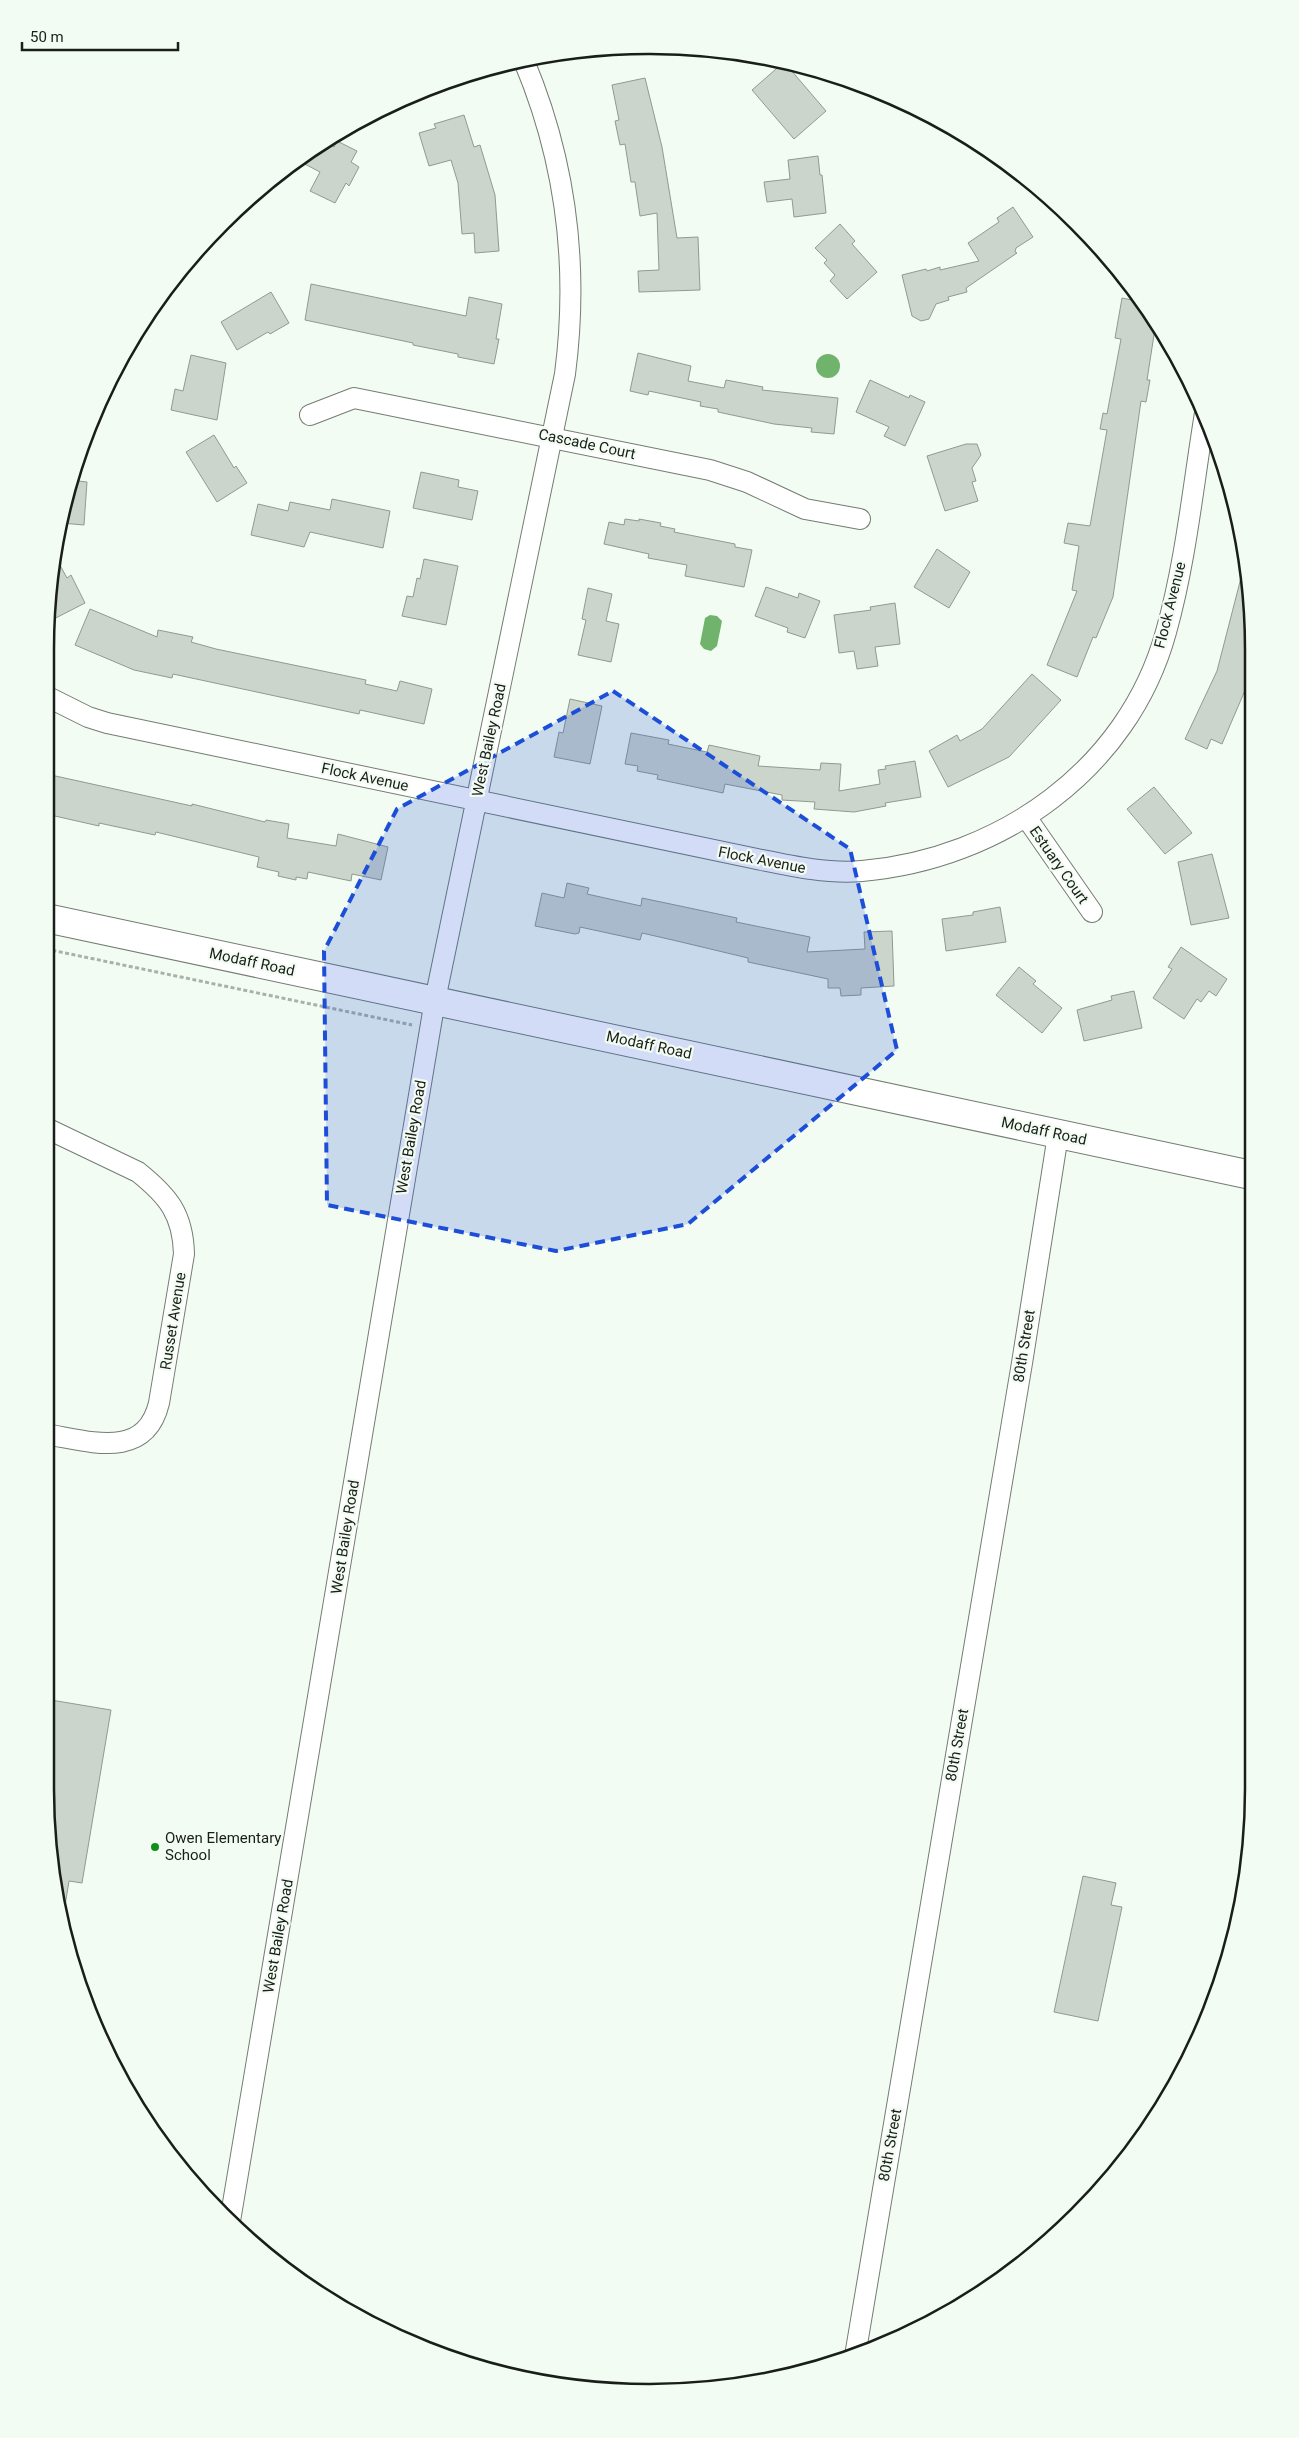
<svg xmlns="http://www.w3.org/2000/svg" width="1299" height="2438" font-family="Roboto,sans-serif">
  <rect width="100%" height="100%" fill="#f3fcf2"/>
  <!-- water -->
  <path fill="#70b36d" d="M816 366a12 12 0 1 1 24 0a12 12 0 1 1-24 0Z
    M710 615 717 616 722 621 717 646 711 651 704 649 700 644 705 618Z"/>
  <!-- building -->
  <path fill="#ccd5cb" stroke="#919a90" d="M784 62 826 111 794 139 752 90Z
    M645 78 662 147 677 238 698 237 700 290 639 292 638 271 659 270 657 213 640 216 635 182H631L625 144 620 145 615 121 619 120 612 85Z
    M464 115 474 147 480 145 495 195 499 251 475 253 474 233 462 234 458 183 451 160 429 166 419 133 436 128 434 124Z
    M337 141 357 151 351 162 359 167 349 186 346 183 335 203 310 191 320 172 299 161 325 142 334 147Z
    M818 156 820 175H822L826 213 794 217 792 199 767 202 764 182 790 179 788 160Z
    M1013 207 1033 237 1016 248 1015 252 1017 253 966 288 967 292 948 297 949 300 936 304 929 319 921 321 912 316 902 275 926 269 927 271 940 267V270L979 261 968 243 999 222 997 218Z
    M840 224 855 241 852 244 877 272 847 299 830 281 835 275 824 263 827 260 815 248Z
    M311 284 466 316 469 297 502 304 496 339H499L494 364 458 357V354L413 345V343L305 320Z
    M271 292 289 323 270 334 268 332 237 350 221 322Z
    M1122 298 1142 302 1156 322 1147 380H1150L1146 402 1141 401 1113 597 1096 638 1093 637 1077 677 1047 665 1077 591 1072 590 1079 546 1064 543 1068 523 1090 526 1107 430 1100 429 1103 413 1107 414 1121 339 1115 338Z
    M638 353 691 366 688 381 724 388 726 380 763 387 762 390 838 398 834 434 811 432 812 428 774 424 718 412V409L700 406 701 402 649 391 648 395 630 391Z
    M191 355 226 363 217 420 171 410 175 389 183 391Z
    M870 380 909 398 910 395 925 402 905 446 884 436 889 427 856 412Z
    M214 435 234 468 236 466 247 483 217 502 186 452Z
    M966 444H977L981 455 972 468 976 481 972 482 978 501 945 511 927 456Z
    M421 472 459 480 458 487 478 491 472 520 413 508Z
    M70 480 87 482 84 525 61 523 66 493Z
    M332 499 390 511 383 548 310 532 304 547 251 535 258 504 288 511 290 502 330 510Z
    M625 519 639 521V519L661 523 660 526 675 529 674 532 735 544V547L752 550 744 587 685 576 687 565 648 558 649 554 604 544 609 522 624 525Z
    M937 549 970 572 949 608 914 587Z
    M55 556 67 578 71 575 85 603 46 623Z
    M424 559 458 566 446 625 402 616 407 596 413 597 417 578 420 579Z
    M1243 570H1249V681L1222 744 1211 739 1207 749 1185 739 1217 671Z
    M766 587 798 598 799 593 820 601 805 638 787 632 788 628 755 616Z
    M588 588 612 594 606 621 619 624 611 662 578 655 586 620 582 619Z
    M895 603 900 644 875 647 878 666 857 669 854 651 839 653 834 615 871 610 870 607Z
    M90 609 157 637 158 630 193 637 191 642 216 649 366 680 365 684 397 691 400 681 432 689 424 724 360 710 359 714 173 674 172 678 134 670 75 645Z
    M1032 674 1061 700 1009 757 948 787 929 751 957 735 960 741 982 729Z
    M570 699 602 706 590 764 554 757 559 732 563 733Z
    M631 733 669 740 668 744 707 752 709 745 760 756 758 766 820 770 821 763 841 764 839 791 880 784 878 770 886 769 885 766 915 761 921 797 885 803 886 806 854 812 814 809 815 802 782 800V795L725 784 723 793 657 779 658 775 637 771 638 766 625 764Z
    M51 775 192 806V804L265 822 266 820 289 824 287 838 336 846 338 834 388 847 381 880 352 874 351 881 308 872 307 879 296 877V880L278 876 279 872 257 867 259 857 156 832 155 835 99 823V826L46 814V797Z
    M1154 787 1192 833 1165 854 1127 809Z
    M1212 854 1229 918 1191 925 1178 862Z
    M567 883 589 888 587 894 641 906 642 898 737 918 736 922 810 937 807 952 865 949 864 932 892 931 894 986 861 988V995L841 996 840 988H828V979L748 962V958L677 941 642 933 640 940 580 927 579 933 575 934 535 926 542 893 564 898Z
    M1000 907 1006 942 946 951 942 919 973 915V912Z
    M1181 947 1227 979 1216 996 1209 991 1201 1002 1197 999 1184 1019 1153 998 1172 969 1168 967Z
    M1019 967 1036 981 1033 984 1062 1008 1042 1033 996 995Z
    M1134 991 1142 1028 1084 1041 1077 1010 1112 1000 1111 996Z
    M45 1699 111 1710 82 1883 69 1881 63 1918 60 1917 57 1906 45 1788Z
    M1083 1876 1116 1883 1111 1905 1122 1907 1098 2021 1054 2012Z"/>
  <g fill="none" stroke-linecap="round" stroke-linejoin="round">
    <!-- street casing -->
    <g stroke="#747c73" stroke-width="22">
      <path id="street" d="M310 415 354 398 710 470 747 482 805 509 860 519
        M46 696 88 717 107 723 757 859C791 866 827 874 862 871 1000 859 1128 770 1166 632 1186 561 1193 486 1205 413
        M1026 817 1092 912
        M45 1434C89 1441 145 1461 159 1403L184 1254C183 1214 168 1196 138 1172L46 1128
        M230 2221 435 1000 565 374C579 266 566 161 524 61
        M855 2356 1022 1363 1058 1135"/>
    </g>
    <!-- secondary casing -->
    <g stroke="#747c73" stroke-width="30">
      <path id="secondary" d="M46 918 1251 1175"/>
    </g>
    <!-- path -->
    <path stroke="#a9b1a9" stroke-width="3" stroke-dasharray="4 2.5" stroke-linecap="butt" d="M46 949 412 1025"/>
    <!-- street -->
    <use href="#street" stroke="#fff" stroke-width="20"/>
    <!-- secondary -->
    <use href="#secondary" stroke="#fff" stroke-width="28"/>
  </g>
  <!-- marked area -->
  <path fill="#1d4ed8" fill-opacity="0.2" stroke="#1d4ed8" stroke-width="4" stroke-dasharray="10 6" stroke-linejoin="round" d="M613 691 850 849 897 1050 688 1224 556 1251 327 1205 324 951 397 809Z"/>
  <!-- markers -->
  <circle fill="#128e1a" stroke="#f3fcf2" stroke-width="2" cx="155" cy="1847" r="5"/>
  <g text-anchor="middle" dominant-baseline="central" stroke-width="4.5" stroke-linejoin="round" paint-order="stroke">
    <!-- street labels -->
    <g font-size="15" fill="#1a1e1a" stroke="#f3fcf2">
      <text transform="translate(587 444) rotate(12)">Cascade Court</text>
      <text transform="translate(1170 605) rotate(-76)">Flock Avenue</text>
      <text transform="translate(489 740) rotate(-78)">West Bailey Road</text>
      <text transform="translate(365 777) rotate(12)">Flock Avenue</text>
      <text transform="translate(762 860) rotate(11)">Flock Avenue</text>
      <text transform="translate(1059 865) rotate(55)">Estuary Court</text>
      <text transform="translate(252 962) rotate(12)">Modaff Road</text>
      <text transform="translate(649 1045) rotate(12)">Modaff Road</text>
      <text transform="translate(1044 1131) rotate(12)">Modaff Road</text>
      <text transform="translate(411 1137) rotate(-80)">West Bailey Road</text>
      <text transform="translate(173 1321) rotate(-81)">Russet Avenue</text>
      <text transform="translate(1024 1346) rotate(-81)">80th Street</text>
      <text transform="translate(345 1537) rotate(-81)">West Bailey Road</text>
      <text transform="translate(957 1745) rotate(-80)">80th Street</text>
      <text transform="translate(278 1936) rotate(-80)">West Bailey Road</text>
      <text transform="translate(890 2145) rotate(-80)">80th Street</text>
    </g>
    <!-- poi labels -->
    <g font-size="15" fill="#1a1e1a" stroke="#f3fcf2" text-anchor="start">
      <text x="165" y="1838">Owen Elementary<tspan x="165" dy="17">School</tspan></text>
    </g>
  </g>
  <!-- crop -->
  <path d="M0 0H1299V2438H0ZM649 54H650A595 595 0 0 1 1245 649V1789A595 595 0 0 1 650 2384H649A595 595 0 0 1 54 1789V649A595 595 0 0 1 649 54Z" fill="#f3fcf2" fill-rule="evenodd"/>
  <path fill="none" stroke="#1a1e1a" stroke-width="2.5" d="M649 54H650A595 595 0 0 1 1245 649V1789A595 595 0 0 1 650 2384H649A595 595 0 0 1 54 1789V649A595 595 0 0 1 649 54Z"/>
  <!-- scale -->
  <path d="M22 42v8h156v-8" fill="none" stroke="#1a1e1a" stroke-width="2.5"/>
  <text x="30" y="42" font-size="15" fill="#1a1e1a" stroke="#f3fcf2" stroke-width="4" paint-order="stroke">50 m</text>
</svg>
